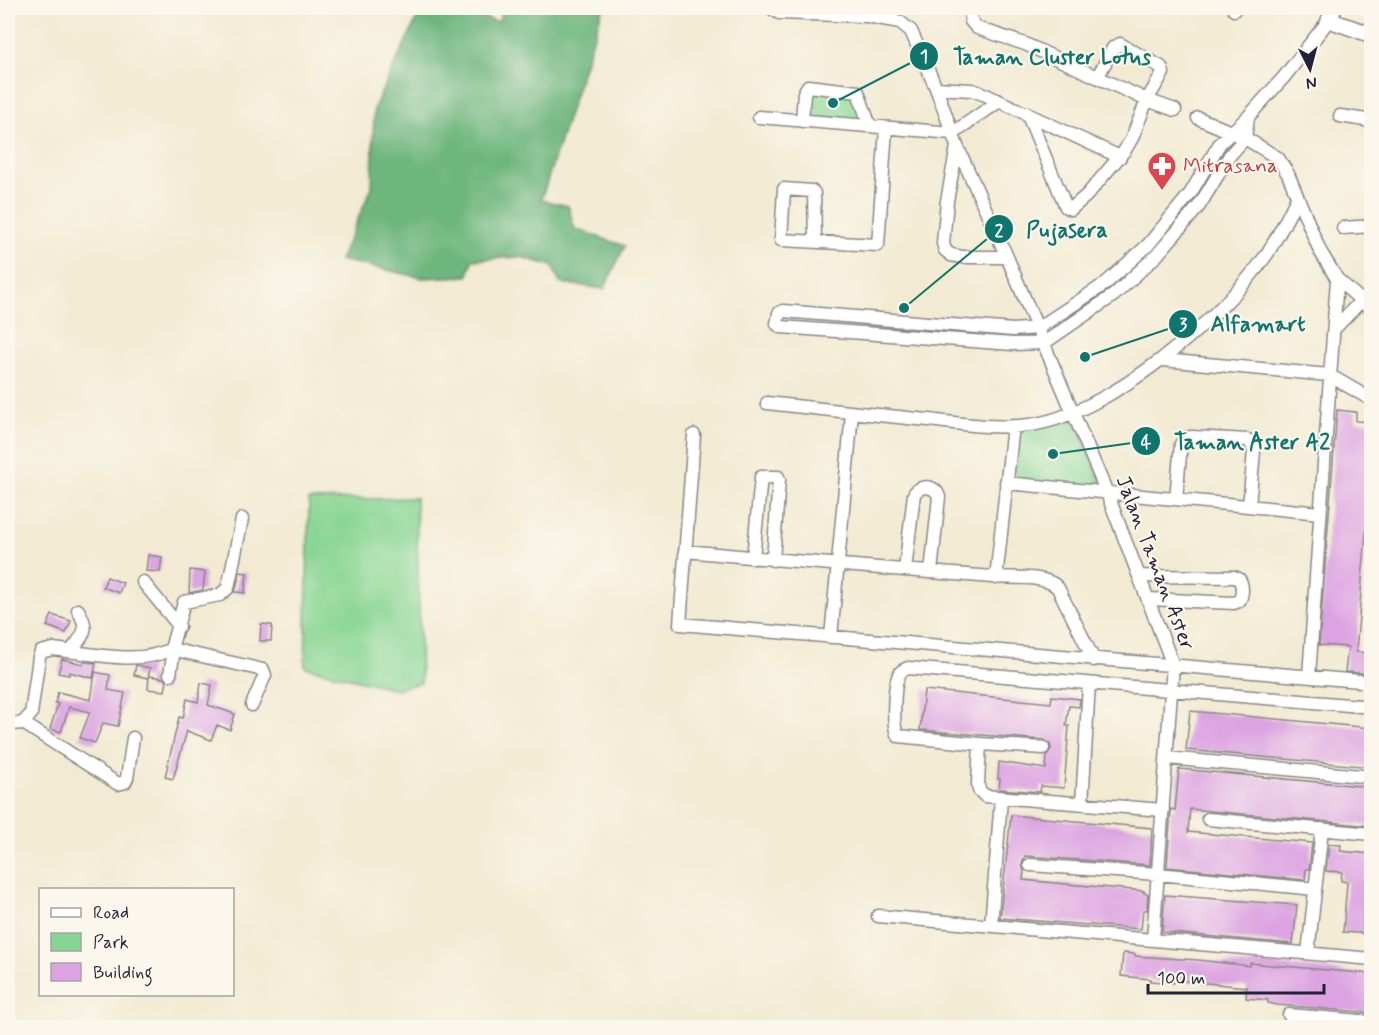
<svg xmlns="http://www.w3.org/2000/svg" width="1379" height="1035" font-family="Mynerve,sans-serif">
  <rect width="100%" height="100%" fill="#fbf7ec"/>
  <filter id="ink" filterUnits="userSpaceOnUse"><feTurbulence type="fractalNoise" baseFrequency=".0167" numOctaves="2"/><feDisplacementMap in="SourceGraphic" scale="12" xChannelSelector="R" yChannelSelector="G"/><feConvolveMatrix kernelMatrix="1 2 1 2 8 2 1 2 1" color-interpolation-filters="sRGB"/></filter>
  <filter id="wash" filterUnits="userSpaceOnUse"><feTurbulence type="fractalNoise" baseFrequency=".008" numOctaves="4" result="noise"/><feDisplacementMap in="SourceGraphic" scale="24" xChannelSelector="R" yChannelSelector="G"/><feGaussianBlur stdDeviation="1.35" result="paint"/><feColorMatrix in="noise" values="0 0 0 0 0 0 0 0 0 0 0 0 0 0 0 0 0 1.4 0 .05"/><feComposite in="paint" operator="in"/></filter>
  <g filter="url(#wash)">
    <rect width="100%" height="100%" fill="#f2ead2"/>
    <!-- green -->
    <path fill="#87d593" stroke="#547c67" stroke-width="1.5" d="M807 89 856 93 868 124 805 119Z
      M1072 415 1105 491 1014 481 1020 428Z
      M416 498 421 683 395 689 305 667 309 500Z"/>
    <!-- forest -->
    <path fill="#6db67d" stroke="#486c5c" stroke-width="1.5" d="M422 8H454L498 22 504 8H603L541 200 568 206 575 229 625 246 604 289 560 283 552 266 521 257 472 260 468 276 423 278 340 260 372 187 374 108Z"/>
    <g id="blocks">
      <!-- building -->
      <path fill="#dca2e2" d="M1337 410 1356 412V421L1371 422V472L1356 652 1371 653V674L1345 672 1348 647 1319 645Z
        M148 555 162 557 160 572 146 571Z
        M190 570 205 572 203 590 189 593Z
        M240 572 247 573 245 593 235 592Z
        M107 577 123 583 119 593 103 587Z
        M52 615 71 621 66 633 47 626Z
        M261 624 272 625 271 641H260Z
        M62 659 83 664 84 662 96 663 93 678 69 672V675L58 673Z
        M136 665 150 668 148 678 134 675Z
        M95 672 110 675 108 690 125 693 118 726 103 723 95 743 80 738 90 712 69 707 61 732 50 729 58 704 55 703 58 692 91 700Z
        M149 676 163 678 167 681 165 691 148 689Z
        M201 683 212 685 208 705 235 714 230 730 217 725 211 740 187 731 173 779 165 777 179 717 183 718 187 699 198 702Z
        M924 690 1051 703 1052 696 1080 699 1079 707 1069 706 1066 726H1069L1064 788 1041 786 1040 792 999 789 1000 779H998L999 762 1046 769 1047 755 1051 749 1050 744 1044 740 920 730Z
        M1190 711 1371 728V767L1186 750Z
        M1179 769 1371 787V826L1190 809 1188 832 1312 843 1309 869H1306L1305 880 1167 867 1171 809 1175 810Z
        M1011 815 1152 828 1150 865 1025 856 1022 864 1024 871 1023 880 1144 891V893L1148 894 1147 910H1143L1141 929 1000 918Z
        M1329 844 1341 845 1340 851 1371 854V934L1343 932 1347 882 1341 881 1342 872 1326 871Z
        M1165 895 1297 905 1293 944 1162 932Z
        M1123 953 1135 954V956L1198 960 1250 966V963L1371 974V1013L1278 1005 1268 1003V1000L1246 998 1247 987 1174 980V983L1150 981V979L1121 976Z"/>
    </g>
  </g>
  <g filter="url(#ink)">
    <use href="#blocks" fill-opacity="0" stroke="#8a8686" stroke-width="1.5"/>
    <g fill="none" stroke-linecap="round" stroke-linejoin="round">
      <!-- minor casing -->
      <g stroke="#8a8686" stroke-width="15">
        <path id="minor" d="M771 8 779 13 867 16 900 22 911 31 936 88 957 146 1007 257 1107 493 1173 665 1153 940
          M970 8 971 21 977 28 1025 44 1147 100 1175 110
          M1234 10 1235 8
          M936 88 972 90 986 95 1120 157
          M1027 113 1066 207 1071 209 1087 195 1125 150 1132 138 1147 100 1163 73 1161 67 1120 44 1113 48 1098 76
          M1340 116 1372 121
          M759 117 953 133 998 102
          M1248 117 1245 138 1230 155 1199 206 1157 255 1114 295 1044 343 1013 344 781 327 777 324 779 313 783 311 1013 330 1038 328 1105 284 1148 245 1190 194 1220 143 1248 117 1284 77 1329 20
          M1198 118 1245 138 1278 158 1288 174 1320 251 1337 279 1372 310
          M802 121 804 93 808 86 858 92 870 126
          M957 146 947 201 943 243 945 250 951 255 962 257H1007
          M1343 228 1372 226
          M815 241 814 193 812 191 784 189 781 240 878 245 886 128
          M1334 329 1361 301
          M1162 360 1329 375 1372 400
          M767 403C821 409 875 415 929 420 961 424 996 429 1029 425 1106 416 1224 317 1267 254 1278 236 1288 217 1297 198
          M694 435 680 624 1372 682
          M1006 483 1320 513
          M1176 499 1181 444 1185 438 1192 437 1248 440 1252 445 1254 451 1249 506
          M685 551C788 561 890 569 993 577 1010 579 1047 574 1058 588L1094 660
          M753 558 761 477H778L779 480 773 560
          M905 570 914 494C920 484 936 485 939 497L931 572
          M1140 576 1234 577 1239 579C1243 585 1243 595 1239 601L1234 603 1149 599
          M996 578 1013 426
          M143 582 179 626
          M831 637 852 413
          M171 649 263 670 265 675 252 705
          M71 651C84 633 90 631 78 610
          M170 674 174 650
          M1309 676 1337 279
          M8 722 11 724 23 723 31 714 39 657 41 652 53 649C87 653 140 666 171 649L184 602 220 595 228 588 242 519
          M23 723 118 784 125 782 127 778 133 738
          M980 744 978 784 979 790 985 796 1163 810
          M1043 748 980 744 898 736C892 728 894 688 898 677 899 672 903 670 908 668L1372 707
          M1167 758 1372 777
          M1082 804 1089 684
          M1208 819 1372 834
          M1030 865 1158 874 1315 889
          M878 916 1372 959
          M991 926 1001 799
          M1308 953 1322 829
          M1289 1015 1372 1022"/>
      </g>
      <!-- tertiary casing -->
      <g stroke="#8a8686" stroke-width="18">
        <path id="tertiary" d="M1334 8 1329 20 1372 35"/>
      </g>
      <!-- minor -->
      <use href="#minor" stroke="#fff" stroke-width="12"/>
      <!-- tertiary -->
      <use href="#tertiary" stroke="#fff" stroke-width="15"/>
    </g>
  </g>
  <!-- icons -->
  <defs>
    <g id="pharmacy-pin" transform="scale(1.5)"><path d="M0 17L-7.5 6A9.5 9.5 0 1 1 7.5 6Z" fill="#e0444e" stroke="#fbf7ec"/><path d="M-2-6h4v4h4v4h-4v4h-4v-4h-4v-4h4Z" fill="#fff"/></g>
  </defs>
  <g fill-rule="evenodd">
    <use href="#pharmacy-pin" x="1162" y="166"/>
  </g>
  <g text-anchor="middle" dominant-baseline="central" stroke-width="4.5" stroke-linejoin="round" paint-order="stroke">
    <!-- health labels -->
    <g font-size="21" fill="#be3a42" stroke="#fbf7ec" text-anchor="start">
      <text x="1183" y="166">Mitrasana</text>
    </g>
    <!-- street labels -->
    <g font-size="21" fill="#22223b" stroke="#fbf7ec">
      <text transform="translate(1155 563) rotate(69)">Jalan Taman Aster</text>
    </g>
  </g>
  <!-- callouts -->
  <path fill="none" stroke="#0f766e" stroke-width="2" d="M833 103L924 56M904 308L999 229M1085 357L1183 324M1053 454L1146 441"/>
  <g fill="#0f766e" stroke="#fbf7ec" stroke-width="2">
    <circle cx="833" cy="103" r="6"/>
    <circle cx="904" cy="308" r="6"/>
    <circle cx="1085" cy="357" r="6"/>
    <circle cx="1053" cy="454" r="6"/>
    <circle cx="924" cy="56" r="15"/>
    <circle cx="999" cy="229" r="15"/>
    <circle cx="1183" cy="324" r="15"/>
    <circle cx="1146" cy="441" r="15"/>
  </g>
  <g font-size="18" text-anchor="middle" font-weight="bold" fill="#fff">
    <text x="924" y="62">1</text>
    <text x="999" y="236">2</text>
    <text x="1183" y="330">3</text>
    <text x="1146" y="448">4</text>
  </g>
  <g font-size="22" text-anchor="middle" font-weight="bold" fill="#0f766e" stroke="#fbf7ec" stroke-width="4.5" stroke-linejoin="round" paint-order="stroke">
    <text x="1052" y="64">Taman Cluster Lotus</text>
    <text x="1067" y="237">Pujasera</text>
    <text x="1258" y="331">Alfamart</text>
    <text x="1252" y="449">Taman Aster A2</text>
  </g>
  <!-- margin -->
  <rect width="1379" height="1035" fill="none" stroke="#fbf7ec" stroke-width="30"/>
  <!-- legend -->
  <rect x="39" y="888" width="195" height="108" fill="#fbf7ec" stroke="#a4a2a5" stroke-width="1.5"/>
  <rect x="51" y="908" width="30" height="9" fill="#ffffff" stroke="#a4a2a5" stroke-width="1.5"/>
  <text x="93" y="918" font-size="18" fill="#22223b">Road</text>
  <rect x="51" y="933" width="30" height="18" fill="#87d593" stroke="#a4a2a5" stroke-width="1.5"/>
  <text x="93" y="948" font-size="18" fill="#22223b">Park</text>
  <rect x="51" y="963" width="30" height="18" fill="#dca2e2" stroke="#a4a2a5" stroke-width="1.5"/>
  <text x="93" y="978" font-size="18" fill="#22223b">Building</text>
  <!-- north arrow -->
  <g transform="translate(1310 69) rotate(174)" stroke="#fbf7ec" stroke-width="4.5" paint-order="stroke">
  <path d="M0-4.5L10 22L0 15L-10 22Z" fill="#22223b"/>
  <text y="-9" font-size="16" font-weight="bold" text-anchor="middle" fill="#22223b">N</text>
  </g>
  <!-- scale -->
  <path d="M1148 984v9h176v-9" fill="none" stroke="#22223b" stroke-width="3"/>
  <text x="1157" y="984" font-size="18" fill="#22223b" stroke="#fbf7ec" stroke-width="4.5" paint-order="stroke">100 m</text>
</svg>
